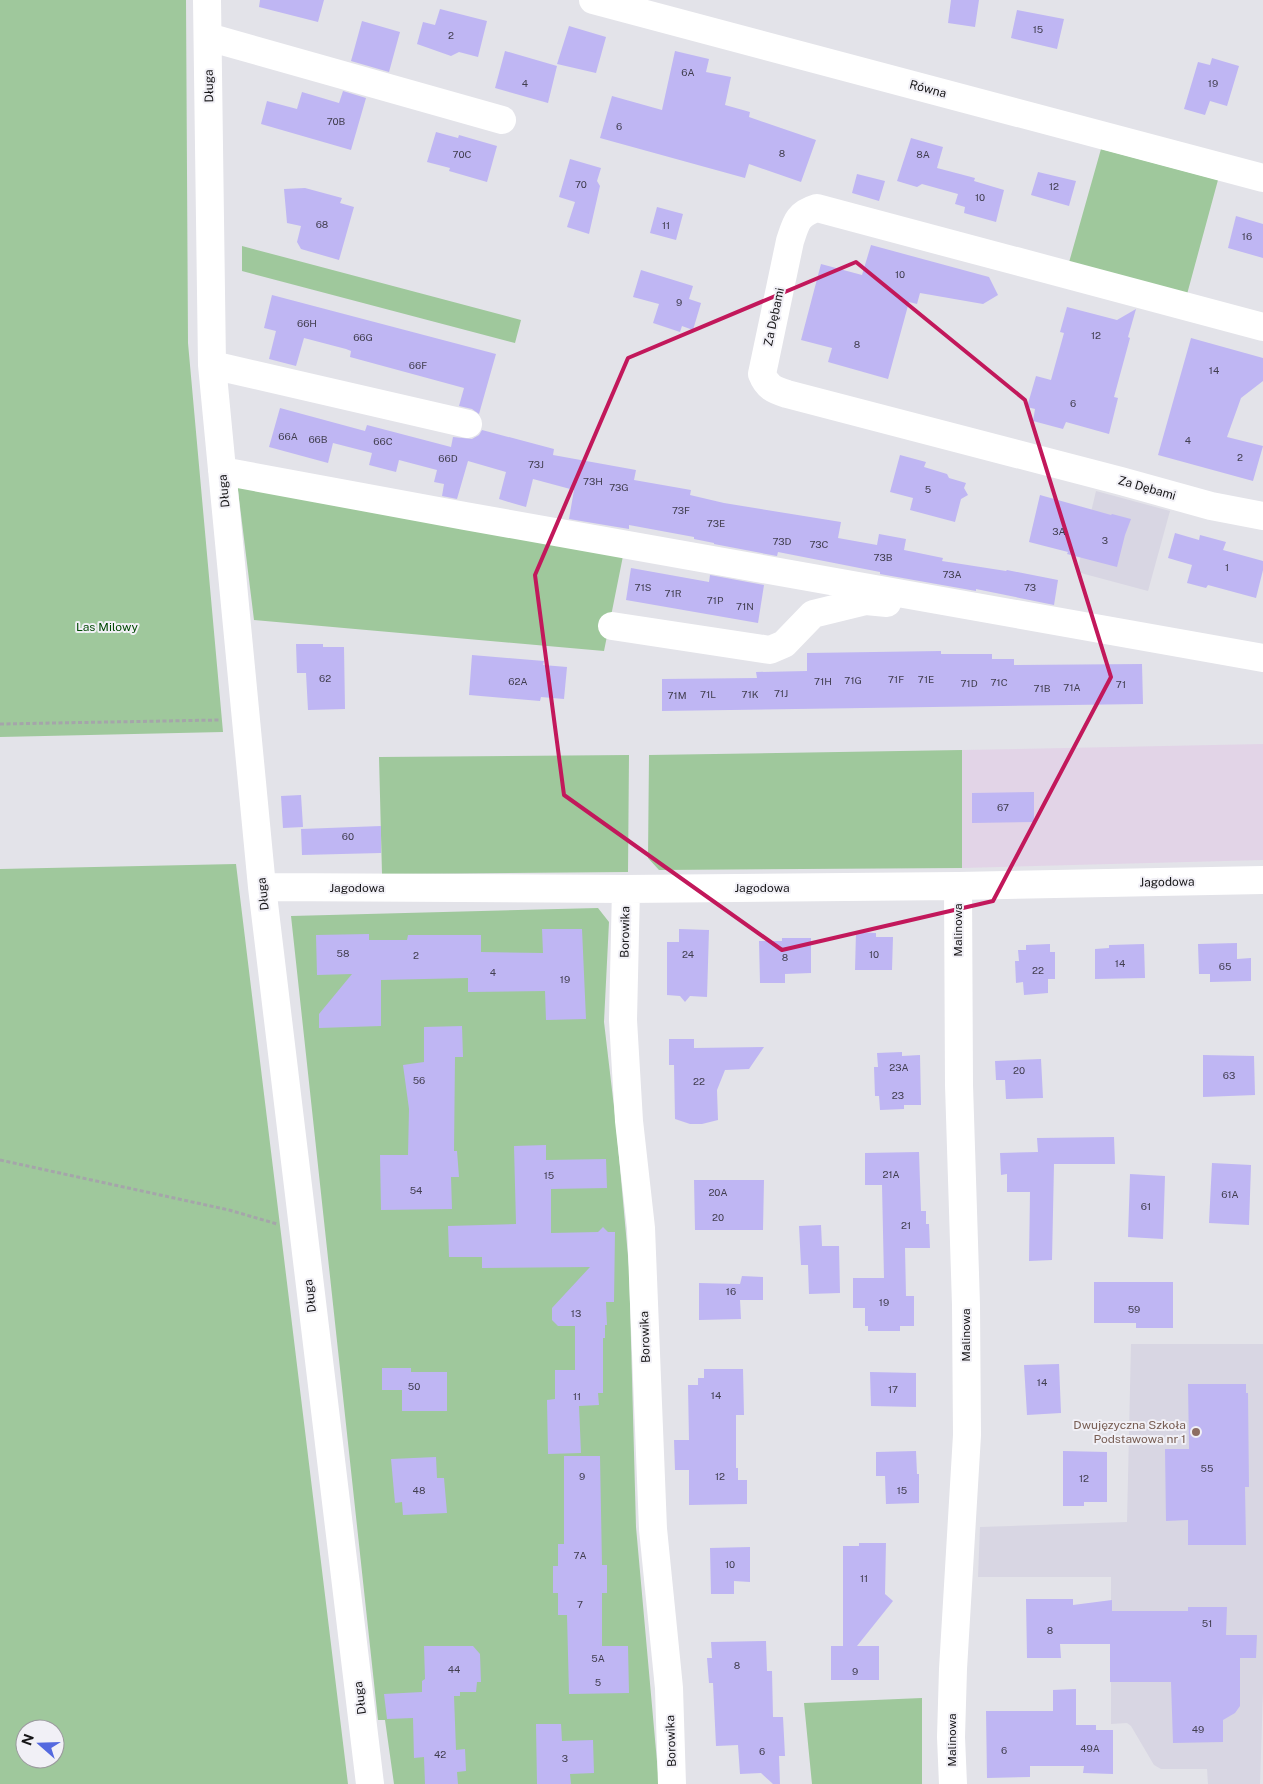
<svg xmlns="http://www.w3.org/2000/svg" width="1263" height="1784" font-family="'Public Sans',sans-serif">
  <rect width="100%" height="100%" fill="#e3e3e9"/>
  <!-- built -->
  <path fill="#d8d6e3" d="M1096 491 1170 511 1148 591 1077 572Z
    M1131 1344H1263V1692L1260 1784H1208L1207 1769H1161L1154 1765 1131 1726 1127 1723 1111 1724V1577H978L980 1527 1127 1522Z"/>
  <!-- industrial -->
  <path fill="#e2d4e7" d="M1263 744V860L962 868V750Z"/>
  <!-- green -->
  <path fill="#9fc89c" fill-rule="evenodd" d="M0 0H186L188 343 223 732 0 737Z
    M1101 149 1218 180 1186 298 1068 266Z
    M242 246 521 320 515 343 242 271Z
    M237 482 624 551 604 651 254 620Z
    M962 750V868L659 870 648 858 649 755Z
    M629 755 628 872 382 874 379 757Z
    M236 864 348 1784H0V869ZM25 1729H55V1759H25Z
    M598 908 609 922 604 1022 616 1124 629 1267 636 1527 659 1784H394L385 1720H378L291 916Z
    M922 1698V1784H812L804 1703Z"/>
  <!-- building -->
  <path fill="#bfb6f3" d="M260 0H324L318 22 259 7Z
    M951 0H979L975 27 948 23Z
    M440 9 487 21 478 57 459 52 451 56 417 44 423 22 435 25Z
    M1017 10 1064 19 1057 49 1011 38Z
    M362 21 400 32 389 72 351 61Z
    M569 26 606 37 596 73 557 64Z
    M505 51 557 66 548 103 495 88Z
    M675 51 709 59 706 72 731 77 725 105 750 112 749 117 816 140 801 182 749 164 745 178 600 138 612 96 662 110Z
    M1212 58 1239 66 1227 106 1210 101 1205 115 1184 109 1198 62 1210 65Z
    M343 91 366 98 351 150 261 124 267 101 297 109 302 92 339 103Z
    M436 132 458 138 459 135 497 146 487 182 449 171 450 168 427 162Z
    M911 138 943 147 937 168 975 178 974 181 1004 190 996 222 964 213 965 207 955 204 958 194 922 184 917 187 897 181Z
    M570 159 601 168 597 181 600 186 589 234 567 227 575 202 559 197Z
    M1038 172 1076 181 1069 206 1031 195Z
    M857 174 885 181 879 201 852 193Z
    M305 188 342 198 340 203 354 207 339 260 301 249 297 242 301 226 287 223 284 189Z
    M657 207 683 214 676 240 650 233Z
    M1236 216 1263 224V258L1228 248Z
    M871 245 989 277 998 295 983 304 920 293 917 304 909 302 888 379 828 362 832 348 801 340 821 264 862 275Z
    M641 270 693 286 689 299 701 303 693 330 682 326 680 332 653 323 659 304 633 297Z
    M272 295 496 354 479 414 472 409 459 406 464 388 350 357 351 351 346 349 304 338 296 366 269 359 276 331 264 328Z
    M1067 307 1117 320 1136 309 1128 337 1130 338 1114 397 1118 398 1109 434 1066 422 1063 429 1033 421 1035 409 1027 407 1036 376 1051 380 1064 333 1060 332Z
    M1191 338 1263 358V381L1241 398 1227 437 1263 446 1253 481 1158 455Z
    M280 408 365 431 367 425 451 447 453 437 472 439 479 435 482 430 554 449 553 455 636 470 634 480 691 490 690 495 724 503 841 522 838 538 877 545 879 534 906 539 904 550 943 558 942 561 1006 571 1007 570 1058 580 1054 605 976 589V591L880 574V572L778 552 777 556 714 544V543L694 539V537L629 525V529L569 519 574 490 533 479 526 507 512 503 499 499 506 472 468 461 457 499 442 496 444 484 434 482 437 470 399 460 396 472 369 465 372 453 333 443 328 463 269 447Z
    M900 455 926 462 924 467 947 474 949 478 966 483 964 488 968 495 961 499 955 522 910 510 913 498 890 492Z
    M1040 495 1111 515 1112 514 1131 519 1125 535 1117 567 1067 554 1068 552 1029 542Z
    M1175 533 1199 540 1200 535 1226 542 1223 550 1263 561V570L1256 598 1208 585 1206 588 1187 583 1192 565 1168 558Z
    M631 568 709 582 710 575 764 585 758 623 626 600Z
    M296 644H323V647H344L345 709 308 710 306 673H297Z
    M941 651V654H992V659H1014V665L1142 664 1143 704 662 711V679L757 678 756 672 807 671V653Z
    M472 655 544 661 543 665 567 667 564 699 541 697 540 701 469 695Z
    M1034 792V822L972 823V793Z
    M301 795 303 827 283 828 281 796Z
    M381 826V853L302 855 301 829Z
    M542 929H582L586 1019 546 1020 545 991 468 992V978L381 980V1026L319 1028V1014L352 974 317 975 316 935 369 934V940H407L408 935H481V952L543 953Z
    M679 929 709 930 707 997 690 996 685 1002 680 996 667 995V942H679Z
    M856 932 876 933V937H893L892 970H855Z
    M782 938H811V973L785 974V983H760L759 941H782Z
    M1237 943V959L1251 958V981L1210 982V974H1199L1198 944Z
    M1050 944V952H1055V979H1048V993L1024 995 1023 982 1016 983 1015 961H1019L1018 950H1026V945Z
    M1144 944 1145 978 1095 979V949L1109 948V945Z
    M462 1026 463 1057H455L454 1151H457L459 1177H451L452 1209 381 1210 380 1155H408L409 1109 403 1065 424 1062V1027Z
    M669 1039H694V1048L764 1047 749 1069 725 1070 717 1090 718 1120 702 1124H690L675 1119 674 1065H669Z
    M902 1052V1056L920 1055 921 1105H904V1109L880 1110 879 1096H875L874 1067H878L877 1053Z
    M1203 1055 1254 1056 1255 1095 1203 1097Z
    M1041 1059 1043 1098 1006 1099 1005 1080H996L995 1061Z
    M1114 1137 1115 1164H1054L1052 1260 1029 1261 1030 1192H1007V1174L1001 1175 1000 1153 1038 1152 1037 1138Z
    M546 1145V1160L606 1159 607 1188 551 1189V1233L598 1232 603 1227 608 1232H615L614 1302H606L607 1325H605V1338H603V1393H598L599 1405 579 1406 581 1453 548 1454 547 1400 555 1399V1370H575V1326H558L552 1320V1308L590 1267 482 1268V1257H449L448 1226 516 1224 514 1146Z
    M919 1152 921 1211H926V1224H929L930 1248H905L906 1296H914V1326H900V1331H868V1326H865V1308H853V1278H884L882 1185H865V1153Z
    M1212 1163 1251 1165 1249 1225 1209 1223Z
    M1130 1174 1165 1176 1163 1239 1128 1237Z
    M694 1180H764L763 1230H695Z
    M821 1225 822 1246H839L840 1293 809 1294 808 1265H801L799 1226Z
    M742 1276 763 1277V1300H740L741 1319 699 1320V1283L740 1284Z
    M1094 1282H1173V1328H1136V1323H1094Z
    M1059 1364 1061 1413 1027 1415 1024 1365Z
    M382 1368H411V1372H447V1411H402V1390H382Z
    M704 1369H743L744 1415H736V1468H738V1480H747V1504L689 1505V1470H675L674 1440H689L688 1385H698V1378H704Z
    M870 1372 916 1373V1407L871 1406Z
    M1188 1384H1246V1393H1248L1249 1487H1245L1246 1545H1188V1520L1166 1521 1165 1449H1189Z
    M916 1451 917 1474H919V1503L886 1504 885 1476H876V1452Z
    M1063 1451 1107 1452V1502H1084V1506H1063Z
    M564 1456H600L602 1565H607V1593H602V1646H628L629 1693 569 1694 567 1615H558V1593H553V1566H558V1544H564Z
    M436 1457 437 1478H444L447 1513 403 1515 402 1502 395 1503 391 1459Z
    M859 1543H886L885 1594 893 1601 857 1646H879V1680H831V1646H843V1546H859Z
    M750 1547V1582L734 1581V1594H711L710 1548Z
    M1026 1599H1073V1605L1112 1600V1611H1188V1607H1227L1226 1635H1257L1256 1658H1240V1706L1235 1713 1223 1720V1742L1173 1743 1171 1682H1110V1644H1060L1061 1658H1027Z
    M766 1641 767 1671H772L773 1717H783L785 1756H779L780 1784H773L761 1773 740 1774 738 1745 716 1746 713 1683H709L707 1658H712L711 1642Z
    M424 1646H473L480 1654 481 1682H477L476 1692H460V1696H454L456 1750 465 1749 466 1771 457 1772 458 1784H425L424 1757 414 1758 413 1718 387 1719 384 1694 422 1692V1681L425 1679Z
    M1076 1689V1725H1096V1730H1113V1774L1083 1773 1084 1766H1030V1777L987 1778 986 1711H1053V1690Z
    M536 1724H561L562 1741 593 1740 594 1773 570 1774 571 1784H537Z"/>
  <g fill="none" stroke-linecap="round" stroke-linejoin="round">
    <!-- path -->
    <path stroke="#a5a5aa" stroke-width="3" stroke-dasharray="4 2.5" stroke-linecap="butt" d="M0 724 219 720
      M0 1160 229 1210 277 1224"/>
    <!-- minor -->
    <path stroke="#fff" stroke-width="28" d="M207 0 212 365 262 887 370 1784
      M593 0 1263 178
      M208 37 502 120
      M1263 327 817 208C797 214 796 223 790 241L762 374C767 387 774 390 787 394L1121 481 1211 506 1263 516
      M212 365 468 424
      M222 471 465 516 1263 658
      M612 626 770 650 784 644 813 614 866 601 887 603
      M262 887 626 889 958 886 1263 880
      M626 889 623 1020 629 1121 641 1228 653 1529 669 1688 672 1784
      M953 1784 951 1737 953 1669 967 1435 966 1305 959 1085 958 886"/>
  </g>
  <!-- marked area -->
  <path fill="none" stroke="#c2185b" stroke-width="4" stroke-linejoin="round" d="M856 262 1025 400 1111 677 993 901 782 950 564 795 535 575 628 358Z"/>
  <!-- markers -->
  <circle fill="#8d6e63" stroke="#f1f0f6" stroke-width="2" cx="1196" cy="1432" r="5"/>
  <g text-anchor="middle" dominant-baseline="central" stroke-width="4" stroke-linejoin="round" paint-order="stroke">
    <!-- number labels -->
    <g font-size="10" fill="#413e4f">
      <text x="1038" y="29">15</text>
      <text x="451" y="35">2</text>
      <text x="688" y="72">6A</text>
      <text x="525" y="83">4</text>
      <text x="1213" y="83">19</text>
      <text x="336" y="121">70B</text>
      <text x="619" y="126">6</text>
      <text x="782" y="153">8</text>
      <text x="462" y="154">70C</text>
      <text x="923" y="154">8A</text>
      <text x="581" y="184">70</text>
      <text x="1054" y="186">12</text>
      <text x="980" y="197">10</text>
      <text x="322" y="224">68</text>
      <text x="666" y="225">11</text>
      <text x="1247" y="236">16</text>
      <text x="900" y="274">10</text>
      <text x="679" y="302">9</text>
      <text x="307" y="323">66H</text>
      <text x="1096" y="335">12</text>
      <text x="363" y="337">66G</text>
      <text x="857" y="344">8</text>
      <text x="418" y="365">66F</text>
      <text x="1214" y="370">14</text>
      <text x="1073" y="403">6</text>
      <text x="288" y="436">66A</text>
      <text x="318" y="439">66B</text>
      <text x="1188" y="440">4</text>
      <text x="383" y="441">66C</text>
      <text x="1240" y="457">2</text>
      <text x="448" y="458">66D</text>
      <text x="536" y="464">73J</text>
      <text x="593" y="481">73H</text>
      <text x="619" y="487">73G</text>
      <text x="928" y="489">5</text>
      <text x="681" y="510">73F</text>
      <text x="716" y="523">73E</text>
      <text x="1059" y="531">3A</text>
      <text x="1105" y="540">3</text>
      <text x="782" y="541">73D</text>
      <text x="819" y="544">73C</text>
      <text x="883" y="557">73B</text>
      <text x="1227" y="567">1</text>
      <text x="952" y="574">73A</text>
      <text x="643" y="587">71S</text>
      <text x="1030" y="587">73</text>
      <text x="673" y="593">71R</text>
      <text x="715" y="600">71P</text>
      <text x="745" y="606">71N</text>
      <text x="325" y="678">62</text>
      <text x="896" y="679">71F</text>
      <text x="926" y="679">71E</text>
      <text x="853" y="680">71G</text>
      <text x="518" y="681">62A</text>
      <text x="823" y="681">71H</text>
      <text x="999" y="682">71C</text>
      <text x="969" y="683">71D</text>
      <text x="1121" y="684">71</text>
      <text x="1072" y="687">71A</text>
      <text x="1042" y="688">71B</text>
      <text x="781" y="693">71J</text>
      <text x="708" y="694">71L</text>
      <text x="750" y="694">71K</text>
      <text x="677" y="695">71M</text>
      <text x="1003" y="807">67</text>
      <text x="348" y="836">60</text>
      <text x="343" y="953">58</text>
      <text x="688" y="954">24</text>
      <text x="874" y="954">10</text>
      <text x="416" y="955">2</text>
      <text x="785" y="957">8</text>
      <text x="1120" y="963">14</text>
      <text x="1225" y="966">65</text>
      <text x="1038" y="970">22</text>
      <text x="493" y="972">4</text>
      <text x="565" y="979">19</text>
      <text x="899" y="1067">23A</text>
      <text x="1019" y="1070">20</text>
      <text x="1229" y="1075">63</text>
      <text x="419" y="1080">56</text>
      <text x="699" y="1081">22</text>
      <text x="898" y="1095">23</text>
      <text x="891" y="1174">21A</text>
      <text x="549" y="1175">15</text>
      <text x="416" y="1190">54</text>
      <text x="718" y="1192">20A</text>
      <text x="1230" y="1194">61A</text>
      <text x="1146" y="1206">61</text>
      <text x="718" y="1217">20</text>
      <text x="906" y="1225">21</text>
      <text x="731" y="1291">16</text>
      <text x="884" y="1302">19</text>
      <text x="1134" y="1309">59</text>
      <text x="576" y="1313">13</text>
      <text x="1042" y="1382">14</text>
      <text x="414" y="1386">50</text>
      <text x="893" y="1389">17</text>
      <text x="716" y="1395">14</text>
      <text x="577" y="1396">11</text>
      <text x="1207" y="1468">55</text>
      <text x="582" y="1476">9</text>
      <text x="720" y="1476">12</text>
      <text x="1084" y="1478">12</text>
      <text x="419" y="1490">48</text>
      <text x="902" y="1490">15</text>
      <text x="580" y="1555">7A</text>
      <text x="730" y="1564">10</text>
      <text x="864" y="1578">11</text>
      <text x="580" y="1604">7</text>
      <text x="1207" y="1623">51</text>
      <text x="1050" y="1630">8</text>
      <text x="598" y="1658">5A</text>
      <text x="737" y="1665">8</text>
      <text x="454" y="1669">44</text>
      <text x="855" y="1671">9</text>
      <text x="598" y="1682">5</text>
      <text x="1198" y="1729">49</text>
      <text x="1090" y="1748">49A</text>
      <text x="1004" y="1750">6</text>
      <text x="762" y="1751">6</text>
      <text x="440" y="1754">42</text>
      <text x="565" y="1758">3</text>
    </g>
    <!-- street labels -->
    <g font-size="12" fill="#171618" stroke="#f1f0f6">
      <text transform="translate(209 86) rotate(-91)">Długa</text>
      <text transform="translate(928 89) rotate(15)">Równa</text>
      <text transform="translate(774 317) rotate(-78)">Za Dębami</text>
      <text transform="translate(1147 488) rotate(16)">Za Dębami</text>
      <text transform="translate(224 491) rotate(-95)">Długa</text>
      <text transform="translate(1167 882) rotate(-1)">Jagodowa</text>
      <text x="357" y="888">Jagodowa</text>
      <text x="762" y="888">Jagodowa</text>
      <text transform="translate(263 894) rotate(-96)">Długa</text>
      <text transform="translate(958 930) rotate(-90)">Malinowa</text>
      <text transform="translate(625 932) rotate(-89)">Borowika</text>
      <text transform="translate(310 1296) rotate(-97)">Długa</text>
      <text transform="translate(966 1335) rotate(-90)">Malinowa</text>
      <text transform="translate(645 1337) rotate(-92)">Borowika</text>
      <text transform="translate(360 1698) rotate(-97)">Długa</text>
      <text transform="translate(952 1740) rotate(-90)">Malinowa</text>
      <text transform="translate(671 1741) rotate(-92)">Borowika</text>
    </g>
    <!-- park labels -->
    <g font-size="12" fill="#004802" stroke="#f1f0f6">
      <text x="107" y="627">Las Milowy</text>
    </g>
    <!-- education labels -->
    <g font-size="12" fill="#785e54" stroke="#f1f0f6" text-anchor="end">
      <text x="1186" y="1425">Dwujęzyczna Szkoła<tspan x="1186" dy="14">Podstawowa nr 1</tspan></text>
    </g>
  </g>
  <!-- north arrow -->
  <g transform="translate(40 1744) rotate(290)"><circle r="24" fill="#f1f0f6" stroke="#9a999d"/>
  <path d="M0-4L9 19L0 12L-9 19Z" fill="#5469df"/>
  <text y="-8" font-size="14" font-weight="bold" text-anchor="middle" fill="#171618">N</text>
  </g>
</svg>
